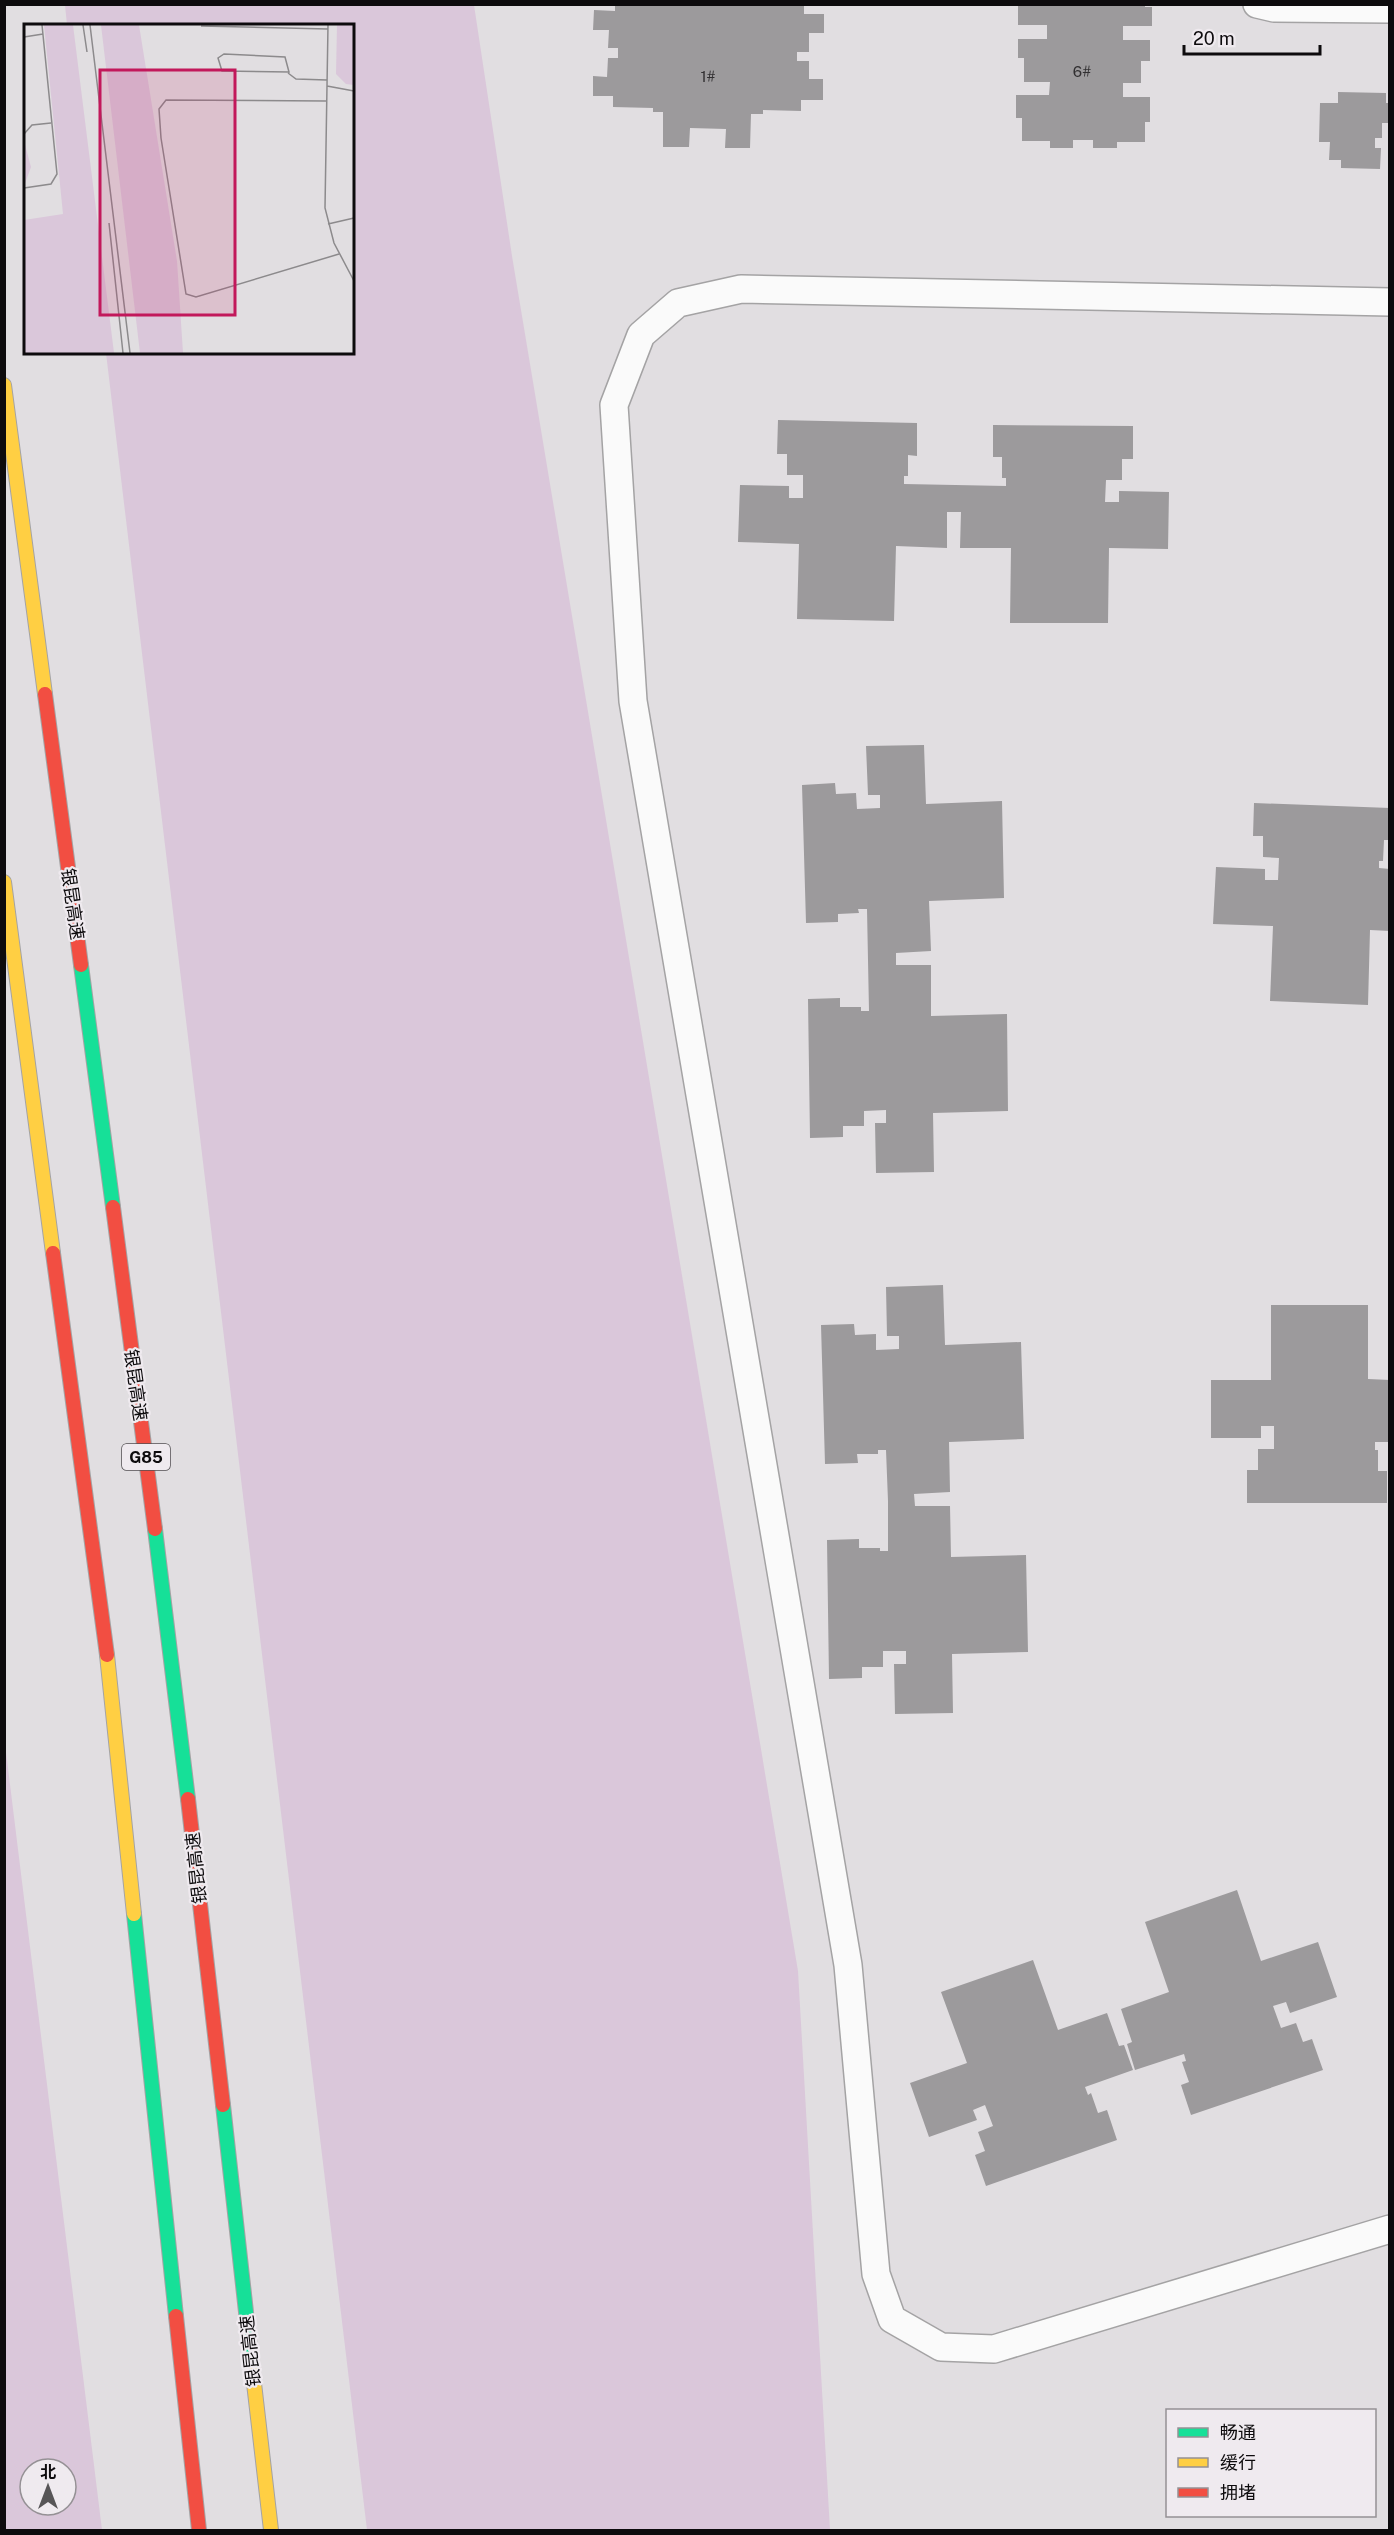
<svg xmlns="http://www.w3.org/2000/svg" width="1394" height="2535" font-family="'Public Sans','Noto Sans SC',sans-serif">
  <rect width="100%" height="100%" fill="#e1dee1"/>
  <!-- green -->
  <path fill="#dac7da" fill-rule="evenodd" d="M65 5H474L512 256 798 1971 830 2530H367L106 353 352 352V26L67 25Z
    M4 1744H5L102 2530H5ZM30 2469H66V2505H30Z"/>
  <!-- building -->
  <path fill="#9c9a9c" d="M615 4H804V14H824V33H809V52H797V61H809V79H823V100H801V111L763 110V114H751L750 148H725L726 129 690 128 689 147H663V112H653V108L613 107V96H593V76L607 77 608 58H618V48H608L609 30H593L594 10 615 11Z
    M1018 4H1145V7H1152V26H1123V40H1150V61H1141V83H1123V97H1150V122H1145V142H1117V148H1093V140H1073V148H1050V141H1022V118H1016V95H1049L1050 82H1024V58H1018V39H1047V25H1018Z
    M1338 92 1386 93V103H1390V123H1382V138H1375V148H1381L1380 169 1341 168V160H1329L1330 142H1319L1320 103H1338Z
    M778 420 917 423V456L908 455V476H904V484L1006 486V478H1002V457H993V425L1133 426V459H1122V480H1106L1105 502H1119V491L1169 492 1168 549 1109 548 1108 623H1010L1011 548H960L961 512H947V548L896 546 894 621 797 619 799 544 738 542 740 485 789 486V498H803V475H787V454H777Z
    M924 745 926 804 1002 801 1004 898 929 901 931 951 896 953V965H931V1016L1007 1014 1008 1111 933 1113 934 1172 876 1173 875 1123H886V1110L864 1111V1126H843V1137L810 1138 808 999 840 998V1007H861V1011H869L867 909H858L859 913 838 914V922L806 923 802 785 835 783 836 794 856 793 857 809 880 808V795H868L866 746Z
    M1254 803 1390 808V840H1384L1383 861H1379V868L1390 869V931L1370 930 1368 1005 1270 1001 1273 926 1213 924 1216 867 1265 869V880H1278L1279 858 1263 857V836H1253Z
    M943 1285 945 1345 1021 1342 1024 1439 949 1442 950 1492 914 1494 915 1506H950L951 1557 1026 1555 1028 1652 952 1654 953 1713 895 1714 894 1664H906V1651H883V1667H862V1678L829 1679 827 1540 859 1539V1548H880V1551H888V1501L886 1450H878V1454H857L858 1463 825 1464 821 1325 854 1324 855 1335 876 1334V1350L899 1349V1336H887L886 1287Z
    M1271 1305H1368V1379L1390 1380V1442H1375V1450H1378V1471H1387V1503H1247V1470H1258V1449H1274V1426H1261V1438H1211V1380H1271Z
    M1237 1890 1261 1961 1318 1942 1337 1997 1290 2013 1286 2002 1273 2006 1281 2028 1296 2023 1303 2042 1312 2039 1323 2070 1191 2115 1181 2085 1189 2082 1182 2062 1186 2061 1184 2054 1135 2070 1127 2044 1132 2042 1121 2009 1169 1992 1145 1922Z
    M1033 1960 1058 2030 1107 2013 1119 2046 1124 2045 1133 2070 1085 2087 1088 2095 1091 2093 1098 2113 1107 2110 1117 2140 986 2186 975 2155 985 2151 978 2132 993 2126 985 2105 973 2110 977 2120 929 2137 910 2083 967 2063 941 1992Z"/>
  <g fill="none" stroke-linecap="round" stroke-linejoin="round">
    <!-- lane casing -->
    <g stroke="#a4a3a4" stroke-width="30">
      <path id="lane" d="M1257 4 1274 8 1390 9
        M1390 302 741 289 678 303 641 335 614 405 633 701 848 1965 876 2274 892 2319 941 2347 994 2349 1390 2229"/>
    </g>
    <!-- fast casing -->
    <g stroke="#a4a3a4" stroke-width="16">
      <path id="fast" d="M81 965 113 1207
        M155 1529 188 1799
        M134 1914 176 2316
        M223 2105 252 2366"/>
    </g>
    <!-- slow casing -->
    <g stroke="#a4a3a4" stroke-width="16">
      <path id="slow" d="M4 385 45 694
        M4 882 53 1253
        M107 1655 134 1914
        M252 2366 271 2530"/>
    </g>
    <!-- jam casing -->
    <g stroke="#a4a3a4" stroke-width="16">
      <path id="jam" d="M45 694 81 965
        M113 1207 155 1529
        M53 1253 107 1655
        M188 1799 223 2105
        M176 2316 199 2530"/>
    </g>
    <!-- lane -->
    <use href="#lane" stroke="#fafafa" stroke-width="27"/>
    <!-- fast -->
    <use href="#fast" stroke="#16e098" stroke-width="14"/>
    <!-- slow -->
    <use href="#slow" stroke="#ffcf43" stroke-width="14"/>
    <!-- jam -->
    <use href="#jam" stroke="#f24e42" stroke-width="14"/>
  </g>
  <g text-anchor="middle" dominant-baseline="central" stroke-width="4.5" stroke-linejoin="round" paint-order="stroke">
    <!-- number labels -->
    <g font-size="15" fill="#312f31">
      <text x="1082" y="71">6#</text>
      <text x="708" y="76">1#</text>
    </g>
    <!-- shield labels -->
    <rect fill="#efeaef" stroke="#514e51" stroke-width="1.5" x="122" y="1444" width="48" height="26" rx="4.5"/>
    <g font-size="16" font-weight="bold" fill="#0d0b0d">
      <text x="146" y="1457">G85</text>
    </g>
    <!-- street labels -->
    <g font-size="18" fill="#0d0b0d" stroke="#efeaef">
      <text transform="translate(73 904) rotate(82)">银昆高速</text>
      <text transform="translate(136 1385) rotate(82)">银昆高速</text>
      <text transform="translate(196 1868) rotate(-96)">银昆高速</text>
      <text transform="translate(250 2351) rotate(-96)">银昆高速</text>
    </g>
  </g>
  <!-- overview -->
  <g transform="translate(24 24)">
    <rect width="330" height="330" fill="#e1dee1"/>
    <path d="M20 1H49L90 329H0V196L39 190ZM77 1H115L153 237 159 329H116ZM313 1H330V61L322 60 312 50ZM0 117 7 143 0 162Z" fill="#dac7da"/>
    <path fill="none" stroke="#8c8a8c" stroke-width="1.5" d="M59 1 63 28M66 1 106 329M304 1 301 184 310 219 330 257M177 2 304 5M0 13 19 10M200 30 261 33 265 48 198 47 194 34ZM264 49 272 55 303 56M303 62 330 67M302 77 142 76 135 85 137 114 162 270 172 273 315 230M0 110 8 101 27 99M0 164 27 160 33 150 18 1M85 199 99 329M304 200 330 194"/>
    <path fill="#c2185b" fill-opacity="0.15" stroke="#c2185b" stroke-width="3" d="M76 46H211V291H76Z"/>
    <rect width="330" height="330" fill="none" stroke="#0d0b0d" stroke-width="3"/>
  </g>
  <!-- border -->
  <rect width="1394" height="2535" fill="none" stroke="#0d0b0d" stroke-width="12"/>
  <!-- legend -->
  <rect x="1166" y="2409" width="210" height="108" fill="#efeaef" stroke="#959195" stroke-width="1.5"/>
  <rect x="1178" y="2428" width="30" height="9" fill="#16e098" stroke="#959195" stroke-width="1.5"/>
  <text x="1220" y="2439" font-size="18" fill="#0d0b0d">畅通</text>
  <rect x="1178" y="2458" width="30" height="9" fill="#ffcf43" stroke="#959195" stroke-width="1.5"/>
  <text x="1220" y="2469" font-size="18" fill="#0d0b0d">缓行</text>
  <rect x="1178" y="2488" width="30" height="9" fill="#f24e42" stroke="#959195" stroke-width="1.5"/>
  <text x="1220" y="2499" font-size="18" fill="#0d0b0d">拥堵</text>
  <!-- north arrow -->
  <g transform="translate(48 2487)"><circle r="28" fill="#efeaef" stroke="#959195" stroke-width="1.5"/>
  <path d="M0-4.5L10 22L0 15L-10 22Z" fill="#575557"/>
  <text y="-9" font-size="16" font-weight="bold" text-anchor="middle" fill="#0d0b0d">北</text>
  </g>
  <!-- scale -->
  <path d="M1184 45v9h136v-9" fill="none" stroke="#0d0b0d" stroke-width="3"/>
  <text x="1193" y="45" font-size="18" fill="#0d0b0d" stroke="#efeaef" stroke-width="4.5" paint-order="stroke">20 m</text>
</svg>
